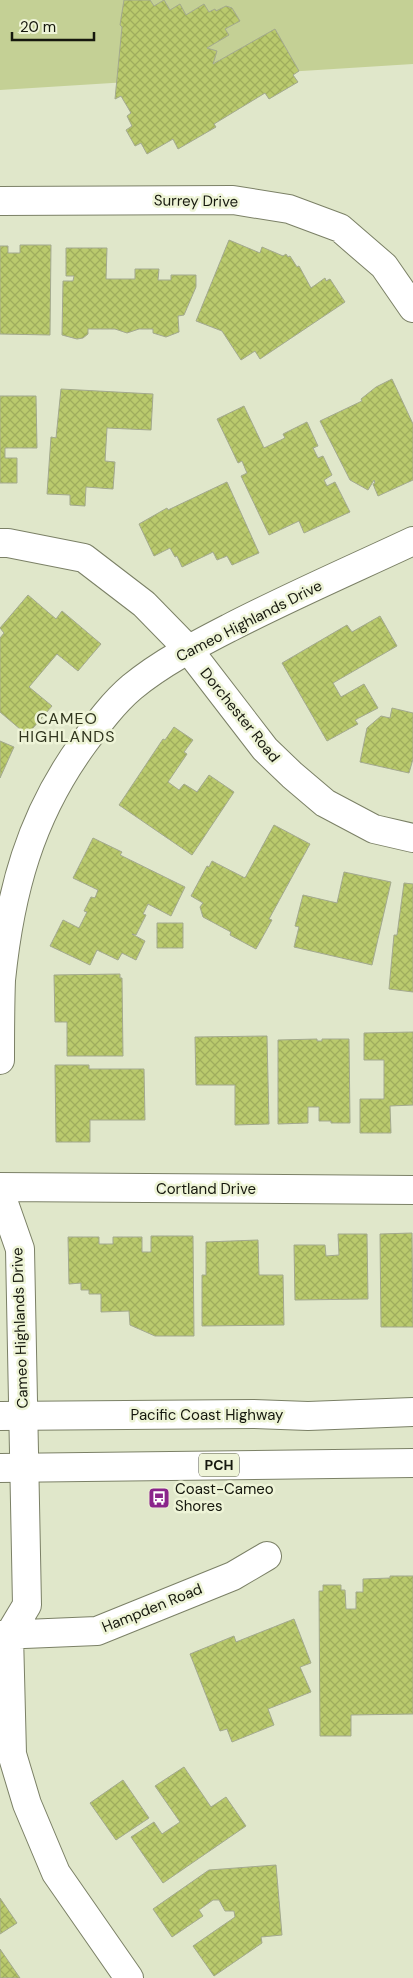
<svg xmlns="http://www.w3.org/2000/svg" width="413" height="1978" font-family="'DM Sans',sans-serif">
  <defs>
    <pattern id="building-cross-hatch" width="8" height="8" patternUnits="userSpaceOnUse" patternTransform="scale(1.25)"><rect width="8" height="8" fill="#baca6d"/><path d="M0 0l8 8M0 8l8-8" fill="none" stroke="#9fad5d"/></pattern>
  </defs>
  <rect width="100%" height="100%" fill="#e0e7ca"/>
  <!-- green -->
  <path fill="#c4d095" d="M0 0H413V64L0 90Z"/>
  <!-- building -->
  <path fill="url(#building-cross-hatch)" stroke="#a3a98e" d="M124 0H150L154 6 164 0 170 10 180 4 186 15 204 4 209 12 215 9 216 11 226 6 232 8 240 21 225 29 229 35 207 48 217 51 213 64 275 29 299 71 293 75 298 82 269 99 265 93 214 124 216 127 178 149 173 139 147 154 141 143 135 146 126 130 132 126 127 116 131 113 121 96 115 99 122 27 120 25Z
    M229 240 260 253 262 247 283 256 286 254 288 257 290 256 297 267 299 266 311 288 325 278 326 281 330 279 345 302 260 359 255 351 241 360 222 331 196 321Z
    M20 245H51L50 335 0 334V246H8V253H20Z
    M66 248H107L106 279H135V269H159L158 280H171V275H196V287L184 315 178 316 179 332 166 337 153 333V329H139L127 333 115 329H88V334L83 338 77 339 62 335 63 281H73L74 276H66Z
    M392 379 413 424V480L378 496 373 484 375 483 374 480 368 490 350 480 320 421 362 401 361 399 376 387Z
    M61 389 153 394 151 430 107 428 105 461 115 462 113 489 86 487 85 506 70 505V495L47 494 51 437 56 438Z
    M0 396H36L37 448H5V458H17V483H0Z
    M244 406 264 448 285 438 283 434 307 422 318 446 313 448 318 458 323 456 332 475 324 480 327 486 335 482 350 512 304 533 299 521 269 535 241 476 247 473 242 461 238 463 217 419Z
    M227 482 259 553 232 565 227 556 217 560 213 552 182 567 177 556 175 557 170 548 154 556 139 524 167 508 168 510Z
    M28 595 56 619 62 611 101 644 78 671 57 654 29 687 52 706 27 735 0 712V638L4 633 0 628Z
    M380 616 397 646 333 683 341 697 364 684 378 708 355 720 358 724 327 741 282 663 347 625 352 632Z
    M392 708 413 713V759L409 773 360 762 367 728 381 716 390 718Z
    M174 727 193 740 184 752 187 754 168 782 179 790 184 784 197 792 209 775 234 792 192 855 119 805 163 739 165 740Z
    M0 741 14 747 0 778Z
    M274 825 310 844 269 919 272 920 256 949 230 935 231 932 203 917 200 907 203 903 191 896 207 866 209 867 212 861 245 878Z
    M93 838 122 852 120 855 185 887 171 916 148 904 143 914 146 915 136 935 132 934 145 941 136 960 122 953 118 960 97 950 90 965 50 946 63 920 79 928 87 912 84 911 91 897 95 898 98 890 73 878Z
    M344 872 391 882 372 965 294 947 299 927 295 926 303 895 337 903Z
    M404 883 413 884V992L389 989 394 935H397Z
    M157 923H183V948H157Z
    M120 974V978H122L123 1056H67V1022H55L54 975Z
    M413 1032V1105L390 1106 391 1133H360V1099H384V1060H364V1033Z
    M267 1036 269 1124 235 1125V1085H196L195 1037Z
    M317 1039V1041H322V1039H349L350 1123H331V1121H319V1107H308V1123L278 1124V1040Z
    M55 1065H89V1069H144L145 1120H90V1142H56Z
    M412 1233 413 1327H381L380 1234Z
    M338 1234H367L368 1299 295 1300 294 1245H325L326 1256 339 1255Z
    M151 1236H193L194 1336H155L130 1325 129 1311 101 1312V1294H89V1290H81V1283L69 1284 68 1237H99V1244H113V1237H142V1252H151Z
    M258 1240 259 1275H283L284 1325 202 1326V1275H206V1242Z
    M390 1576H413V1714L351 1715V1736H320L319 1591H323V1585H341V1590H345L346 1609H356V1592H363V1579L390 1578Z
    M294 1619 311 1663 300 1667 311 1692 268 1709 274 1725 232 1742 227 1729 220 1731 190 1654 234 1636 236 1642Z
    M184 1767 211 1807 226 1797 246 1826 163 1883 131 1837 154 1822 162 1834 180 1822 155 1786Z
    M123 1780 149 1818 116 1840 90 1803Z
    M276 1865 282 1935 261 1937 262 1943 214 1976 193 1946 235 1917 234 1911H225L219 1900H213L199 1910 203 1916 172 1937 153 1909 209 1870Z
    M0 1898 17 1923 0 1934Z
    M0 1949 20 1978H0Z"/>
  <g fill="none" stroke-linecap="round" stroke-linejoin="round">
    <!-- street casing -->
    <g stroke="#7b8066" stroke-width="30">
      <path id="street" d="M0 201 233 200 289 209 340 228 384 266 413 308
        M0 543H8L84 558 144 604 188 649 265 749 292 775 325 803 374 829 413 838
        M0 1060C0 1033 0 1006 1 980 10 892 30 817 83 744 97 725 113 703 132 687 161 663 196 645 229 628 289 597 351 570 413 541
        M0 1187 413 1190
        M0 1192 20 1249 27 1605 9 1635 12 1754 27 1804 56 1873 129 1978
        M0 1635 97 1631 233 1576 267 1556"/>
    </g>
    <!-- highway casing -->
    <g stroke="#7b8066" stroke-width="30">
      <path id="highway" d="M0 1416 253 1414 308 1416 413 1412
        M0 1468 413 1463"/>
    </g>
    <!-- street -->
    <use href="#street" stroke="#fff" stroke-width="28"/>
    <!-- highway -->
    <use href="#highway" stroke="#fff" stroke-width="28"/>
  </g>
  <!-- icons -->
  <defs>
    <g id="bus-square" transform="scale(1.125)"><rect x="-9" y="-9" width="18" height="18" rx="4" fill="#8a248b" stroke="#eef4d7"/><path d="M-5-6H5V4H4V6H2V4H-2V6H-4V4H-5ZM-3.5-4V0h7V-4ZM-3.5 1.2v1.5H-2V1.2ZM2 1.2v1.5H3.5V1.2Z" fill="#fff"/></g>
  </defs>
  <g fill-rule="evenodd">
    <use href="#bus-square" x="159" y="1498"/>
  </g>
  <g text-anchor="middle" dominant-baseline="central" stroke-width="5" stroke-linejoin="round" paint-order="stroke">
    <!-- shield labels -->
    <rect fill="#eef4d7" stroke="#575a4a" stroke-width="1" x="199" y="1453.5" width="40" height="23" rx="4"/>
    <g font-size="14" font-weight="bold" fill="#16180e">
      <text x="219" y="1465">PCH</text>
    </g>
    <!-- street labels -->
    <g font-size="15" fill="#16180e" stroke="#eef4d7">
      <text transform="translate(196 201) rotate(1)">Surrey Drive</text>
      <text transform="translate(249 621) rotate(-27)">Cameo Highlands Drive</text>
      <text transform="translate(240 715) rotate(51)">Dorchester Road</text>
      <text x="206" y="1189">Cortland Drive</text>
      <text transform="translate(20 1328) rotate(-92)">Cameo Highlands Drive</text>
      <text x="207" y="1415">Pacific Coast Highway</text>
      <text transform="translate(152 1608) rotate(-22)">Hampden Road</text>
    </g>
    <!-- poi labels -->
    <g font-size="15" fill="#16180e" stroke="#eef4d7" text-anchor="start">
      <text x="175" y="1489">Coast-Cameo<tspan x="175" dy="17">Shores</tspan></text>
    </g>
    <!-- neighbourhood labels -->
    <g font-size="16" letter-spacing="1" fill="#31361f" stroke="#eef4d7">
      <text x="67" y="718">CAMEO<tspan x="67" dy="18">HIGHLANDS</tspan></text>
    </g>
  </g>
  <!-- scale -->
  <path d="M12 32v8h82v-8" fill="none" stroke="#16180e" stroke-width="2.5"/>
  <text x="20" y="32" font-size="15" fill="#16180e" stroke="#eef4d7" stroke-width="4" paint-order="stroke">20 m</text>
</svg>
